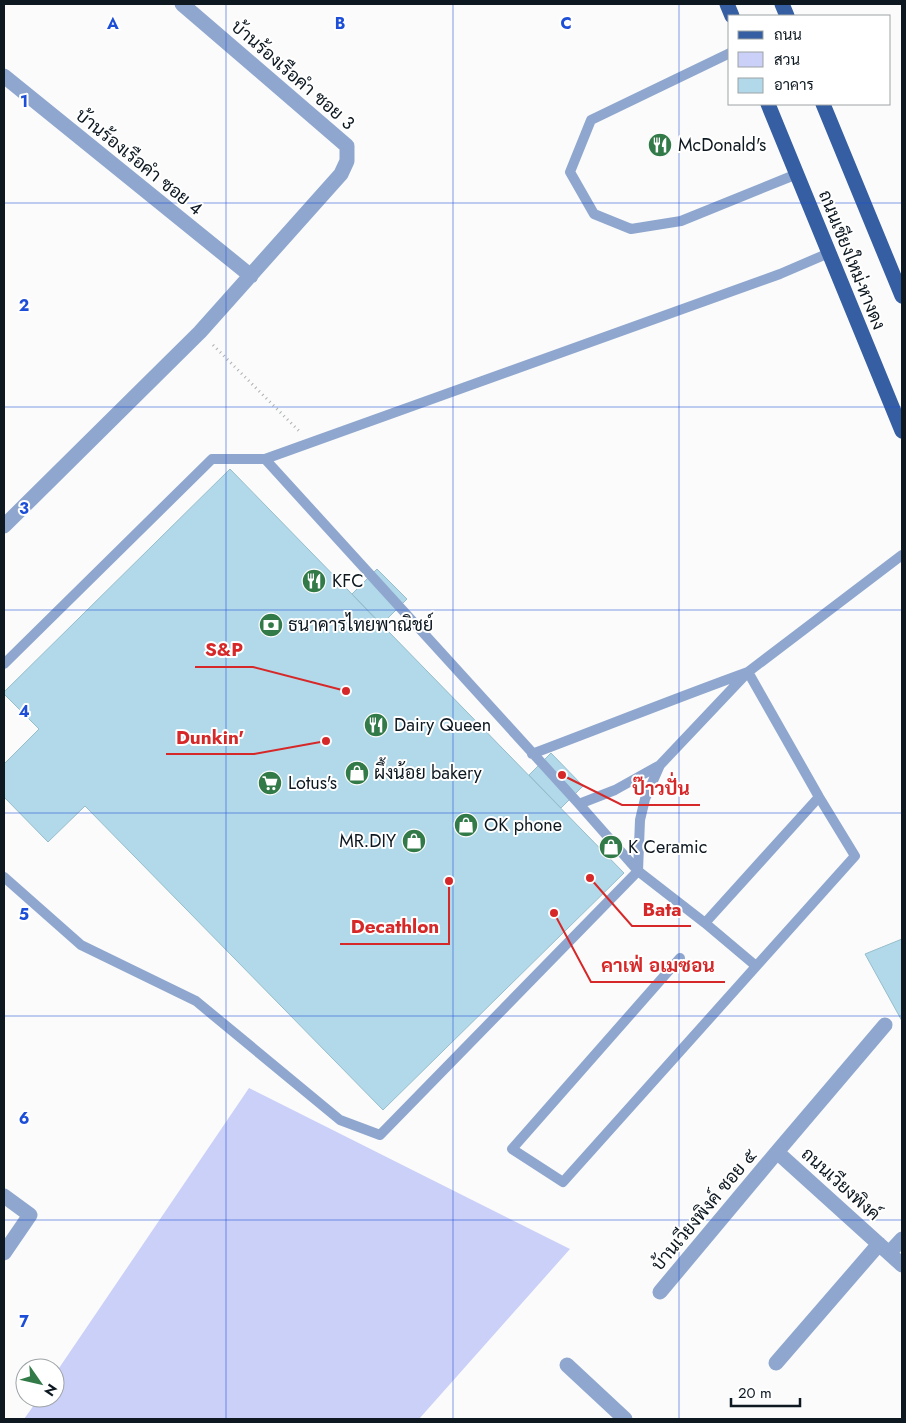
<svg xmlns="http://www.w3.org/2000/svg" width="906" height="1423" font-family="Jost,Sarabun,sans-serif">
  <rect width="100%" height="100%" fill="#fbfbfb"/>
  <!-- green -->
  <path fill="#cad0f7" d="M249 1088 570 1249 419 1419H24L39 1398H55V1374Z"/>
  <!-- building -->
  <path fill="#b2d9e9" stroke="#96bdcc" d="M230 469 624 873 383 1110 85 806 48 842 4 797V764L39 729 4 694V692Z
    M377 569 407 599 381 625 352 594Z
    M551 753 583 786 561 808 529 775Z
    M902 939V1021L865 954Z"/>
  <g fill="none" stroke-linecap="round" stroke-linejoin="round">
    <!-- path -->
    <path stroke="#acb0b3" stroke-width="3" stroke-dasharray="1 4" stroke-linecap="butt" d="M213 345 299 431"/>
    <!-- lane -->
    <path stroke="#8fa7ce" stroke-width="10" d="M730 53 591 120 570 172 594 214 631 229 681 221 797 174
      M829 253 780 274 265 459 579 804 615 790 660 765 748 672 902 555
      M4 664 212 459H265
      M532 754C604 727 676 698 748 672L819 797 855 856 563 1182 512 1149 680 958
      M579 804 638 871 705 923 756 966
      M4 877 81 945 196 1001 340 1120 380 1135 638 871 640 820 645 799 660 765
      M705 923 819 797"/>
    <!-- street -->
    <path stroke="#8fa7ce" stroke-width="15" d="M4 76 251 276
      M4 526 200 332 341 174 347 161V146L182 4
      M777 1152 902 1265
      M4 1196 30 1215 4 1253
      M889 1253 902 1239
      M660 1292 777 1152 885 1025
      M776 1363 879 1244
      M567 1365 625 1419"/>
    <!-- primary -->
    <path stroke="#355ea3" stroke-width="15" d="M727 4 732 16
      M782 4 787 16
      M768 104 902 431
      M823 104 902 296"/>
  </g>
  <!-- grid -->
  <path fill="none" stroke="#1d4ed8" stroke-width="1" stroke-opacity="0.55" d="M226 4V1419M453 4V1419M679 4V1419M4 203H902M4 407H902M4 610H902M4 813H902M4 1016H902M4 1220H902"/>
  <!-- icons -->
  <defs>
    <g id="restaurant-disc" transform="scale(1.25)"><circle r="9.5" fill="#327a48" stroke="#fff"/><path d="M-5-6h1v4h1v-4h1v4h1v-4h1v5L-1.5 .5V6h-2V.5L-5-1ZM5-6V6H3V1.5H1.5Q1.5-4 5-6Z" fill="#fff"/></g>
    <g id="bank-disc" transform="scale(1.25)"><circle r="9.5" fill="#327a48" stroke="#fff"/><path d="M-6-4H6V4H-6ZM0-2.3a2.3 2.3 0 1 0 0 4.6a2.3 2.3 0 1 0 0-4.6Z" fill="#fff"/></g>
    <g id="shop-disc" transform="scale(1.25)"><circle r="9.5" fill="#327a48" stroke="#fff"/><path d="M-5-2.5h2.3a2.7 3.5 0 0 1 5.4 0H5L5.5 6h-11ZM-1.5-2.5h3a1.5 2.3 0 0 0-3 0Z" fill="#fff"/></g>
    <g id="supermarket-disc" transform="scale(1.25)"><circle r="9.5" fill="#327a48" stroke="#fff"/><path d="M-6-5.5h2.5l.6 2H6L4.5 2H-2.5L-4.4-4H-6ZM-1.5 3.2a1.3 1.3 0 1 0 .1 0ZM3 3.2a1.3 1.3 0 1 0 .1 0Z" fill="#fff"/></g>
  </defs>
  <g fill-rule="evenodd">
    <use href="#restaurant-disc" x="660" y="145"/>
    <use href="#restaurant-disc" x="314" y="581"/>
    <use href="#bank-disc" x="271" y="625"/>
    <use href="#restaurant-disc" x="376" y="725"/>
    <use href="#shop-disc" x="357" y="773"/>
    <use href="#supermarket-disc" x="270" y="783"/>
    <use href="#shop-disc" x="466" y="825"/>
    <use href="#shop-disc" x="414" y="841"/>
    <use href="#shop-disc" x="611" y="847"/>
  </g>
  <g text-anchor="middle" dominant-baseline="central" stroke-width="4" stroke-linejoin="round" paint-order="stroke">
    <!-- street labels -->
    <g font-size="18" fill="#0d1821" stroke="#fff">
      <text transform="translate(293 75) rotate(41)">บ้านร้องเรือคำ ซอย 3</text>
      <text transform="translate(139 162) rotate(39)">บ้านร้องเรือคำ ซอย 4</text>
      <text transform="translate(852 260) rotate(68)">ถนนเชียงใหม่-หางดง</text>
      <text transform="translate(841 1184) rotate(42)">ถนนเวียงพิงค์</text>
      <text transform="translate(704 1210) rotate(-50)">บ้านเวียงพิงค์ ซอย ๕</text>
    </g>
    <!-- poi labels -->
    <g font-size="18" fill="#0d1821" stroke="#fff" text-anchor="start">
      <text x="678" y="145">McDonald's</text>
      <text x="332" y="581">KFC</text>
      <text x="288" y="625">ธนาคารไทยพาณิชย์</text>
      <text x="394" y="725">Dairy Queen</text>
      <text x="374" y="773">ผึ้งน้อย bakery</text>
      <text x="288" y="783">Lotus's</text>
      <text x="484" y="825">OK phone</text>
      <text x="396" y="841" text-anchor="end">MR.DIY</text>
      <text x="628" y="847">K Ceramic</text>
    </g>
  </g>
  <g font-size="16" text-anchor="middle" font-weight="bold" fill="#1d4ed8" stroke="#fff" stroke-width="4" stroke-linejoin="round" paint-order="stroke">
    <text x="113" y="29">A</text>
    <text x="340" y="29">B</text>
    <text x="566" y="29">C</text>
    <text x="24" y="107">1</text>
    <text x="24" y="311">2</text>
    <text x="24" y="514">3</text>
    <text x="24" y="717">4</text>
    <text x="24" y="920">5</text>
    <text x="24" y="1124">6</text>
    <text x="24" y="1327">7</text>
  </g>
  <!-- callouts -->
  <path fill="none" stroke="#d62828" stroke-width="2" d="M346 691L253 667H195M326 741L254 754H166M562 775L622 805H700M590 878L632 926H691M449 881L449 944H340M554 913L591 982H725"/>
  <g fill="#d62828" stroke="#fff" stroke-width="2">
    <circle cx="346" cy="691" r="5"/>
    <circle cx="326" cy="741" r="5"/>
    <circle cx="562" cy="775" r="5"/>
    <circle cx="590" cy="878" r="5"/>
    <circle cx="449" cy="881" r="5"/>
    <circle cx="554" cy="913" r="5"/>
  </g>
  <g font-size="19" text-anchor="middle" font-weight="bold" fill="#d62828" stroke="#fff" stroke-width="4" stroke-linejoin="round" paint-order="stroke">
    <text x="224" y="656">S&amp;P</text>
    <text x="210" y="744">Dunkin'</text>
    <text x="661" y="795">ป๊าวปั่น</text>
    <text x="662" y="916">Bata</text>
    <text x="395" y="933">Decathlon</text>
    <text x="658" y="972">คาเฟ่ อเมซอน</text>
  </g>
  <!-- border -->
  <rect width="906" height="1423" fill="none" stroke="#0d1821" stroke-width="10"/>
  <!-- legend -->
  <rect x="728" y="15" width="162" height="90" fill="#ffffff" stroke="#9ea3a6"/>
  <rect x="738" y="31" width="25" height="8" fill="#355ea3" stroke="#9ea3a6"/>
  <text x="774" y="40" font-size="15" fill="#0d1821">ถนน</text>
  <rect x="738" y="52" width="25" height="15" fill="#cad0f7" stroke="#9ea3a6"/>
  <text x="774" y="65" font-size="15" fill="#0d1821">สวน</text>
  <rect x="738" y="78" width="25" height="15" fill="#b2d9e9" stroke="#9ea3a6"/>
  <text x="774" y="90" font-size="15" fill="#0d1821">อาคาร</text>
  <!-- north arrow -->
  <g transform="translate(40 1383) rotate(124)"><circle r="24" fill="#ffffff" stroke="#9ea3a6"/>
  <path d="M0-4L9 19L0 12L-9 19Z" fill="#327a48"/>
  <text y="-8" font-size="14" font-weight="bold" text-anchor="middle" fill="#0d1821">N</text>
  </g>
  <!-- scale -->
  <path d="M731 1398v8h69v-8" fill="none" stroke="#0d1821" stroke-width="2.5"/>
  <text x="738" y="1398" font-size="15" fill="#0d1821" stroke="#ffffff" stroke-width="4" paint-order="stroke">20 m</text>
</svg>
